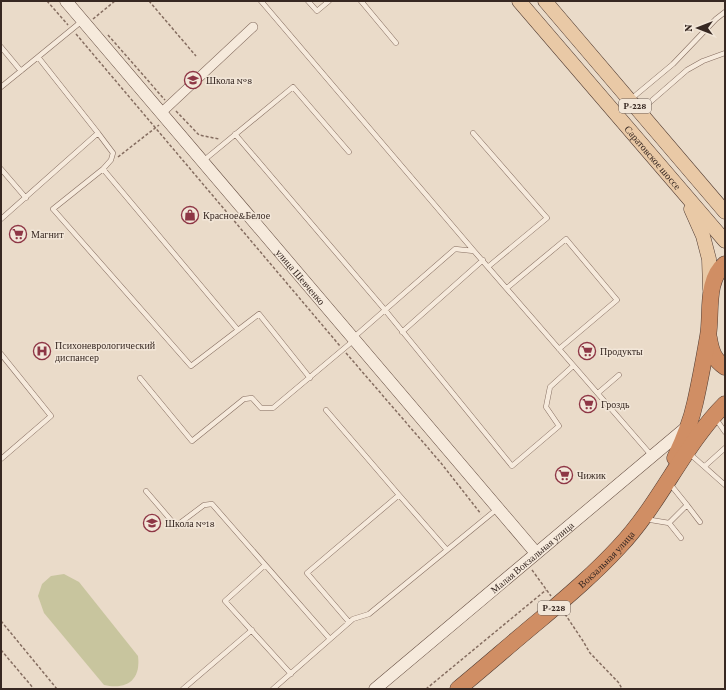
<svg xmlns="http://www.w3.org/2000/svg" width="726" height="690" font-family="'Crimson Pro',serif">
  <rect width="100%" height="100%" fill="#eadbc9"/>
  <!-- green -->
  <path fill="#c8c59e" d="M64 574 79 582 138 656C141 680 127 690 104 685L44 613 38 596 42 584 51 576Z"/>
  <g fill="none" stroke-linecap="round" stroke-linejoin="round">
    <!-- lane casing -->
    <g stroke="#856d60" stroke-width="5.5">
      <path id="lane" d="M261 1 474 251
        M308 1 317 11 329 1
        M361 1 396 43
        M1 47 21 71
        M1 87 38 57
        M631 99 673 64 716 19 725 12
        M641 110 687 70 703 61 725 53
        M98 133 113 153 111 160 103 169 53 209 191 366 259 314 310 378
        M473 133 547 218 489 266
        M235 134 385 310 353 338
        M203 161 293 87 349 152
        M1 169 26 198
        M103 169 238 330
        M1 219 98 133 38 57 82 21
        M507 288 566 239 617 300 559 349
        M402 332 483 260
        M1 354 51 416 1 459
        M573 366 550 387 546 407 559 426 512 466 385 310 455 249 474 251 652 456
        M140 378 192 441 244 399 252 398 261 408H273L353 341
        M598 393 619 375
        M326 410 399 495
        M716 419 725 432
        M690 454 725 485
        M705 466 725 448
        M146 491 176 526 204 505 212 504 330 639
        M687 505 700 522
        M645 519 669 523 681 538
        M669 523 687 505 670 484
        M265 565 225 601 291 674
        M349 622 307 573 399 495 447 550
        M183 689 252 630
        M273 689 353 619 369 614 497 509"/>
    </g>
    <!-- street casing -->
    <g stroke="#856d60" stroke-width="10">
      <path id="street" d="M161 113 253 27"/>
    </g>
    <!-- secondary casing -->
    <g stroke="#674f43" stroke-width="13">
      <g id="secondary">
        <path id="s1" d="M66 1 536 553"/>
        <path id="s2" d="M375 689 688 426"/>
      </g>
    </g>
    <!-- primary casing -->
    <g stroke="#533d33" stroke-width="15">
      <g id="primary">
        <path id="s3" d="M519 1 725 241"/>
        <path d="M545 1 725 212"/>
        <path d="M691 209 703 236 709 259 710 289"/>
      </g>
    </g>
    <!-- highway casing -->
    <g stroke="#533d33" stroke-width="17">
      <g id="highway">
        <path d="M709 338C711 351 714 360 725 367"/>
        <path d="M675 458C683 441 691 422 695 403 700 381 704 359 708 336 712 314 705 280 725 264"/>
        <path id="s4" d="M458 689C486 666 513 642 541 619 568 596 595 573 619 547 660 504 683 446 725 404"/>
      </g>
    </g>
    <!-- path -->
    <path stroke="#856d60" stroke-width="1.5" stroke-dasharray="3 2" stroke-linecap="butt" d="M47 1 68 25
      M149 1 196 56
      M93 19 115 1
      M76 34 340 346
      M108 35 165 100
      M176 111 199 135 219 139
      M118 157 159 125
      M346 353 441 463 481 514
      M532 570 551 596
      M565 614 583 641 590 653 619 683 622 689
      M1 621 57 689
      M1 650 34 689
      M426 689 546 590"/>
    <!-- lane -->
    <use href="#lane" stroke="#f6eadc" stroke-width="4.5"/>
    <!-- street -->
    <use href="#street" stroke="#f6eadc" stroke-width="9"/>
    <!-- secondary -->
    <use href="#secondary" stroke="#f6eadc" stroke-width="12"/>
    <!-- primary -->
    <use href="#primary" stroke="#e9c9a6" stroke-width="14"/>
    <!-- highway -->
    <use href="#highway" stroke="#d08e64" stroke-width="16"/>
  </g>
  <!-- icons -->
  <defs>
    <g id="school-ring" transform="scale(0.9)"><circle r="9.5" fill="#f2e6d8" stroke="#8e3645" stroke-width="1.5"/><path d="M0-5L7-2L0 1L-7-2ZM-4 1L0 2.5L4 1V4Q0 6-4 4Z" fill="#8e3645"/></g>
    <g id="shop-ring" transform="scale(0.9)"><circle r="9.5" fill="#f2e6d8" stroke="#8e3645" stroke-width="1.5"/><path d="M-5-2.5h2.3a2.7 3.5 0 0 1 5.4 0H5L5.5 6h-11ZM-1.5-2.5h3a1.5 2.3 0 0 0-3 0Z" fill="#8e3645"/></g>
    <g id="supermarket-ring" transform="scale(0.9)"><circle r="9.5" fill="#f2e6d8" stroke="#8e3645" stroke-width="1.5"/><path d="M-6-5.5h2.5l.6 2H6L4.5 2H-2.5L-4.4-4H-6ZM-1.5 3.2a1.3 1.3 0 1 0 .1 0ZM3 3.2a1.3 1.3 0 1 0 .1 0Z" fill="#8e3645"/></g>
    <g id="hospital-ring" transform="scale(0.9)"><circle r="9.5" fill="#f2e6d8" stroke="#8e3645" stroke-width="1.5"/><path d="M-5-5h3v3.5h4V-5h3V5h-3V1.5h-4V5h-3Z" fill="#8e3645"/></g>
  </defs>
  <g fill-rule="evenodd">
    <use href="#school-ring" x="193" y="80"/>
    <use href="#shop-ring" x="190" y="215"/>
    <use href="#supermarket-ring" x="18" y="234"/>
    <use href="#hospital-ring" x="42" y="351"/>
    <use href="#supermarket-ring" x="587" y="351"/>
    <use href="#supermarket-ring" x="588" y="404"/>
    <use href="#supermarket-ring" x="564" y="475"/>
    <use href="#school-ring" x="152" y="523"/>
  </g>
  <g text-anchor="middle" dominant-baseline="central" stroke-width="3" stroke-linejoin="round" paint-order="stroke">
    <!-- shield labels -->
    <g fill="#f2e6d8" stroke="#6f6159" stroke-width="1">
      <rect x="619" y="99" width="32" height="14" rx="3"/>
      <rect x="538" y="601" width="32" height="14" rx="3"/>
    </g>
    <g font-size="9" font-weight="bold" fill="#372822">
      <text x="635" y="106">Р-228</text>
      <text x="554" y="608">Р-228</text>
    </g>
    <!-- poi labels -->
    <g font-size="10" fill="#372822" stroke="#f2e6d8" text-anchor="start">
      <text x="206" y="80">Школа №8</text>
      <text x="203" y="215">Красное&amp;Белое</text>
      <text x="31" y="234">Магнит</text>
      <text x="55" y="345">Психоневрологический<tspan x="55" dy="12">диспансер</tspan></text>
      <text x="600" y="351">Продукты</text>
      <text x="601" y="404">Гроздь</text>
      <text x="577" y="475">Чижик</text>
      <text x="165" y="523">Школа №18</text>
    </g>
    <!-- street labels -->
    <g font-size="10" fill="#372822" stroke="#f2e6d8">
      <text stroke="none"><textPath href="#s3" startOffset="206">Саратовское шоссе</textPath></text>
      <text stroke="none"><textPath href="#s1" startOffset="362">улица Шевченко</textPath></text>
      <text stroke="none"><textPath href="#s2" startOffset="205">Малая Вокзальная улица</textPath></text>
      <text stroke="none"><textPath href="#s4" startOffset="197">Вокзальная улица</textPath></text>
    </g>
  </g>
  <!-- border -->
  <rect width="726" height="690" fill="none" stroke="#372822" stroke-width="4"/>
  <!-- north arrow -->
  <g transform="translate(698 28) rotate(270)" stroke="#f2e6d8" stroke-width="3" paint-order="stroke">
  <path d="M0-3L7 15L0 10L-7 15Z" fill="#372822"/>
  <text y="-6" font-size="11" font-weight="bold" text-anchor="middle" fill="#372822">N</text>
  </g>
</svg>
